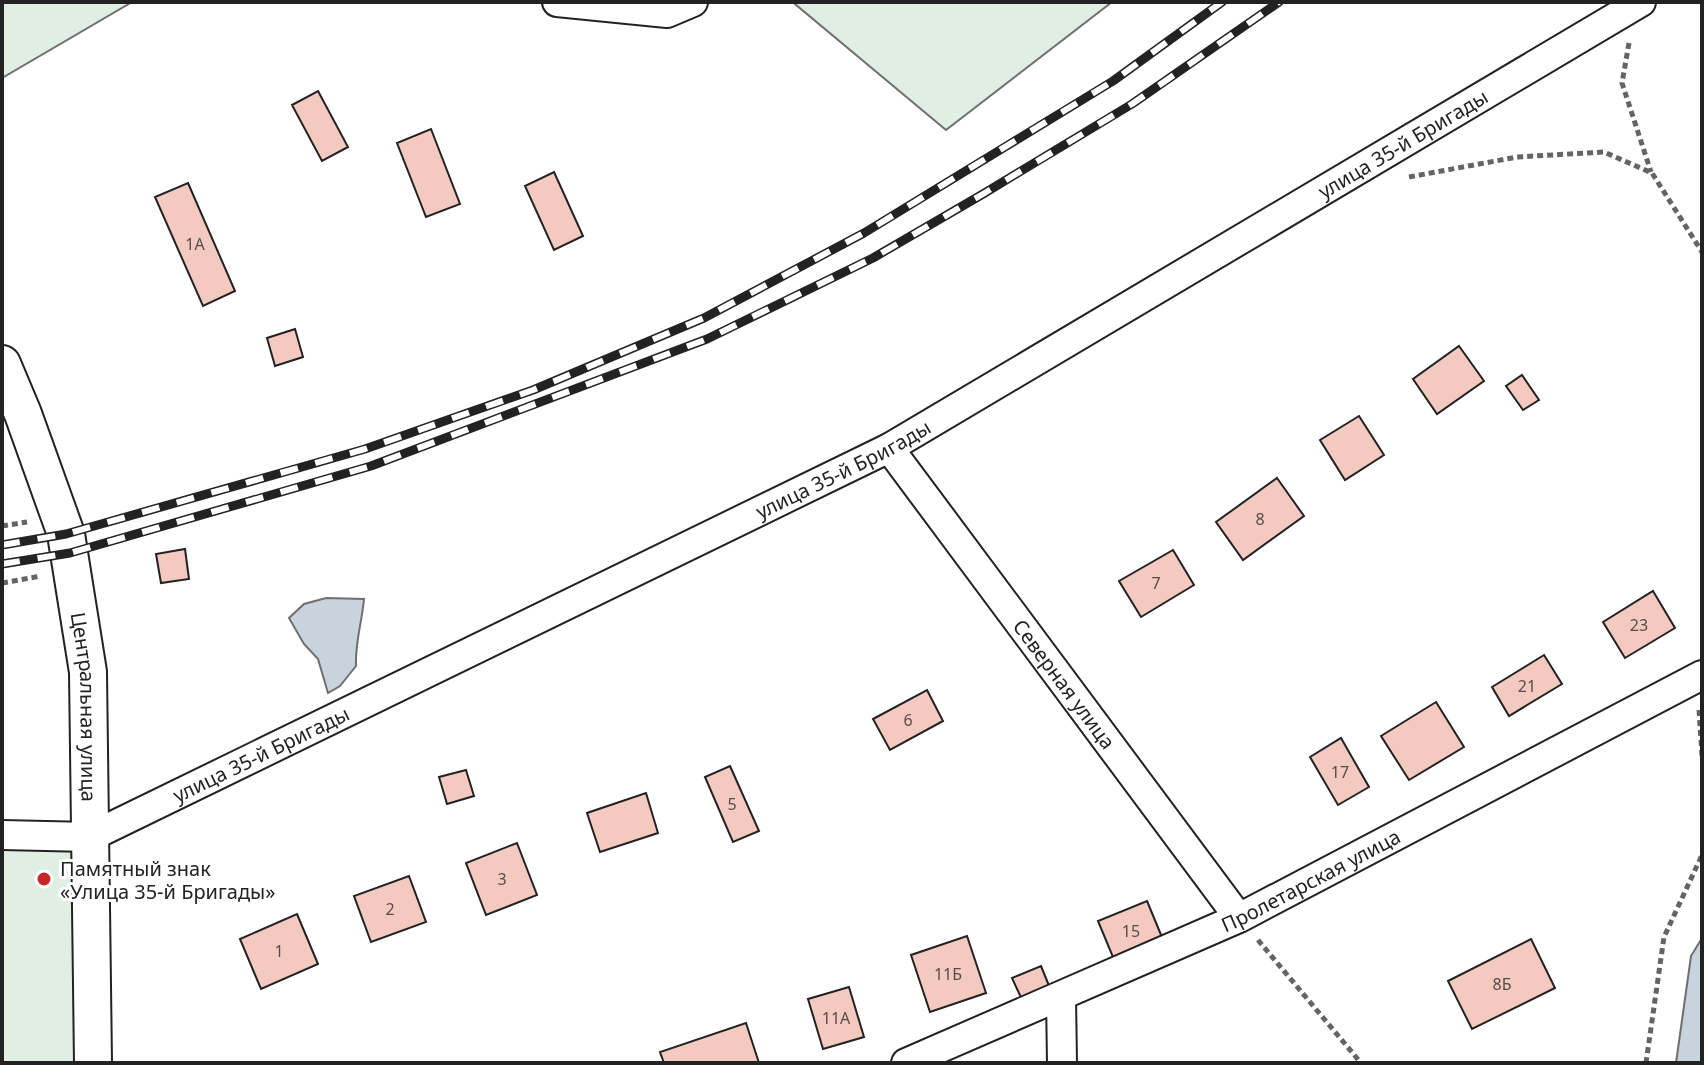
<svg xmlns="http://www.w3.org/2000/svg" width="1704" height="1065" font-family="'Noto Sans',sans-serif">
  <rect width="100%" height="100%" fill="#fff"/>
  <!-- green -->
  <path fill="#e0efe3" stroke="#6f6f6f" stroke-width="2" d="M2 2H132L2 78Z
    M798 2H1112L946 130 795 4Z
    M2 824 90 837 92 1063H2Z"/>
  <!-- water -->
  <path fill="#c7d3dd" stroke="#6f6f6f" stroke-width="2" d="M326 598 364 599C362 622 355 642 356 666L340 686 328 693 318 659 304 644 289 618 304 604Z
    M1702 938V1063H1676L1691 956Z"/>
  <!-- building -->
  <path fill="#f3c9c0" stroke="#222" stroke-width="2" d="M318 91 348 147 322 161 292 105Z
    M431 129 460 204 426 217 397 143Z
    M554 172 583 236 554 250 525 186Z
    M188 183 235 291 203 306 155 197Z
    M295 329 303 357 275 366 267 338Z
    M1459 346 1484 381 1437 414 1413 379Z
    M1522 375 1539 400 1523 410 1506 386Z
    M1359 416 1384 455 1345 480 1320 440Z
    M1277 478 1304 516 1243 560 1216 522Z
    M185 549 189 579 161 583 156 554Z
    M1173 550 1194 585 1141 617 1119 581Z
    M1653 591 1675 628 1625 658 1603 622Z
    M1544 655 1562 684 1509 716 1492 687Z
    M927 690 943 721 890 750 873 719Z
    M1436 702 1464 747 1409 780 1381 736Z
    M1341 738 1369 787 1338 805 1310 757Z
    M730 766 759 831 733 842 705 777Z
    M466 770 474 796 447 804 439 777Z
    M646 793 658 833 600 852 587 813Z
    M517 843 537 895 486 915 466 863Z
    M409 876 426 922 371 942 354 896Z
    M1147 901 1164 942 1115 962 1098 921Z
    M297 914 318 964 261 989 240 939Z
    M967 936 986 993 930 1012 911 955Z
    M1531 939 1555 988 1472 1029 1448 981Z
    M1041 966 1056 1003 1029 1015 1012 978Z
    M849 987 864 1037 823 1049 808 999Z
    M746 1023 759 1063H664L660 1052Z"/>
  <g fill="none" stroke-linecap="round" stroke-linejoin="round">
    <!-- minor casing -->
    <g stroke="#222" stroke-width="32">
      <g id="minor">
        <path d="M557 2 667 13 693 2"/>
        <path id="s1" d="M889 448 1239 918"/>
        <path id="s2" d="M2 835 90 837 889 448 1641 2"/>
        <path d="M1061 997 1062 1063"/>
        <path id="s3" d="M906 1063 1239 918 1702 675"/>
      </g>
    </g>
    <!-- tertiary casing -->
    <g stroke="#222" stroke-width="40">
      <g id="tertiary">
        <path id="s4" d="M2 364 23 414 66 534 88 672 93 1063"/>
      </g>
    </g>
    <!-- path -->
    <path stroke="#646464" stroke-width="5" stroke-dasharray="6 4" stroke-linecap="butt" d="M1629 43 1622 83 1651 172
      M1409 177 1517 157 1604 152 1652 173 1702 252
      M2 526 27 522
      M2 583 41 576
      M1699 710 1702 756
      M1258 940 1361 1063
      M1646 1063 1664 937 1702 855"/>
    <!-- minor -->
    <use href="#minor" stroke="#fff" stroke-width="28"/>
    <!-- tertiary -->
    <use href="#tertiary" stroke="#fff" stroke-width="36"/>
    <!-- rail casing -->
    <g stroke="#222" stroke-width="9">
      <path id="rail" d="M2 545 66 534 365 449 533 390 704 318 864 233 1113 81 1222 2
        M2 564 70 553 371 466 707 339 873 258 983 194 1132 104 1279 2"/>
    </g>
    <!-- rail -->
    <use href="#rail" stroke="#fff" stroke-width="6" stroke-dasharray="18" stroke-linecap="butt"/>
  </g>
  <!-- markers -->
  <circle fill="#c62828" stroke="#fff" stroke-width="3" cx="44" cy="879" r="8"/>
  <g text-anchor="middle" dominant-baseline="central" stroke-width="6" stroke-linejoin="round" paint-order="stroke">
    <!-- number labels -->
    <g font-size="16" fill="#564c4a">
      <text x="195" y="244">1А</text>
      <text x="1260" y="519">8</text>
      <text x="1156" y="583">7</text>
      <text x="1639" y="625">23</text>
      <text x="1527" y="686">21</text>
      <text x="908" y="720">6</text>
      <text x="1340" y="772">17</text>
      <text x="732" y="804">5</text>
      <text x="502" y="879">3</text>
      <text x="390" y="909">2</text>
      <text x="1131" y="931">15</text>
      <text x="279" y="951">1</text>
      <text x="948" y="974">11Б</text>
      <text x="1502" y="984">8Б</text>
      <text x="836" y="1018">11А</text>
    </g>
    <!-- street labels -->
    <g font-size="20" fill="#222" stroke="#fff">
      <text stroke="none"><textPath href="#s2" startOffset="1574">улица 35-й Бригады</textPath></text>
      <text stroke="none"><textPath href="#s2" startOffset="926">улица 35-й Бригады</textPath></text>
      <text stroke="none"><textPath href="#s1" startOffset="294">Северная улица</textPath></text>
      <text stroke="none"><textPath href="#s4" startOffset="356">Центральная улица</textPath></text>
      <text stroke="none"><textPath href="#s2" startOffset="278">улица 35-й Бригады</textPath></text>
      <text stroke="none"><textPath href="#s3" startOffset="444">Пролетарская улица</textPath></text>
    </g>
    <!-- poi labels -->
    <g font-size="20" fill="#222" stroke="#fff" text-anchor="start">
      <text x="60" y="868">Памятный знак<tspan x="60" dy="23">«Улица 35-й Бригады»</tspan></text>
    </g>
  </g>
  <!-- border -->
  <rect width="1704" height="1065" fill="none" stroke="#222222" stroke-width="8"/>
</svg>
